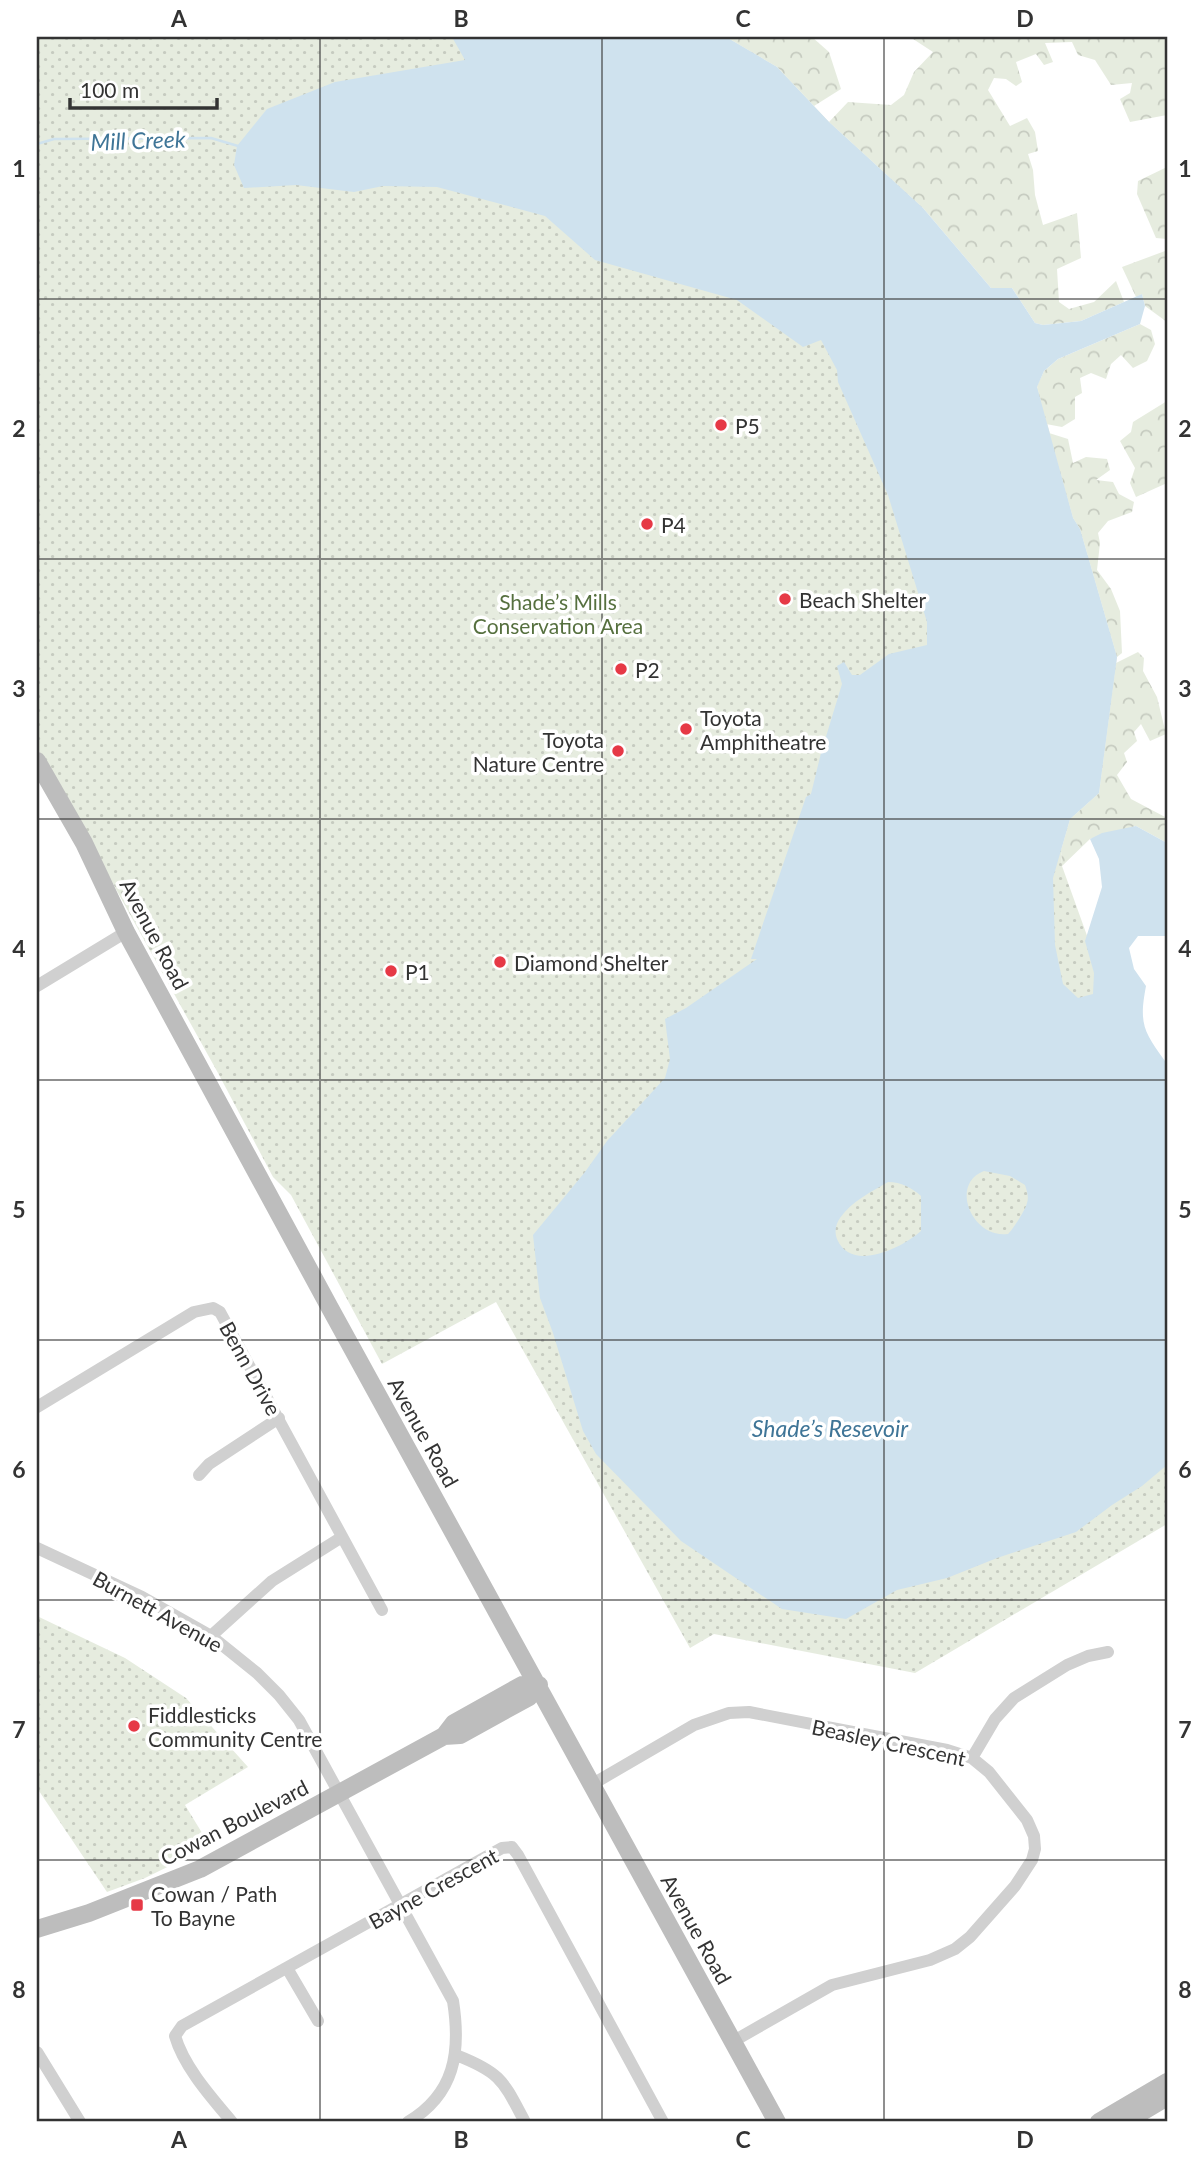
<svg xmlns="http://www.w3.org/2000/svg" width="1204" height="2159" font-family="Lato,sans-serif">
  <defs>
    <pattern id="forest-crowns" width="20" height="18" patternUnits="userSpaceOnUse" patternTransform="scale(1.75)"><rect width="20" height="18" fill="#e6ecdf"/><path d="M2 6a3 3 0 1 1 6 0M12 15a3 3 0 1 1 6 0" fill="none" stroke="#c6cbc0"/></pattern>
    <pattern id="park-dots" width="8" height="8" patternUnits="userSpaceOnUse" patternTransform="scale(1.75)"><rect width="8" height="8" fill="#e6ecdf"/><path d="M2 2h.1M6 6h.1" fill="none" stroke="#c6cbc0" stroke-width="1.8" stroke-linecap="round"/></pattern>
  </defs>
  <rect width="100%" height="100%" fill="#fff"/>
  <!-- forest -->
  <path fill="url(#forest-crowns)" d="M726 37H812L829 52 841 89 814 106 777 67Z
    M910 37H1167V115L1130 122 1120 99 1130 93 1132 83 1111 85 1095 60 1078 55 1072 42 1045 43 1053 62 1044 65 1036 54 1016 62 1022 82 1016 86 1006 79 994 78 988 90 1010 126 1027 118 1035 132 1038 151 1028 154 1033 170 1035 195 1043 225 1077 213 1081 258 1057 269 1059 302 1069 309 1094 302 1116 281 1124 302 1081 321 1043 325 1035 323 1012 288H991L923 208 829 122 848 102 891 105 904 95 914 72 933 52Z
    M1167 167V239L1156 238 1137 194 1138 181Z
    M1165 251H1167V322L1145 306 1142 294 1136 297 1122 267Z
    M1140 324 1151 330 1155 344 1147 361 1133 368 1121 355 1111 364 1106 379 1091 373 1080 378 1082 393 1075 397V419L1062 427 1046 424 1037 386 1044 371 1058 359Z
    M1167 401V483L1136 497 1130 483 1135 468 1120 441 1131 432 1133 422Z
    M1049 433 1068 439 1073 463 1086 457 1107 459 1110 470 1096 480 1113 482 1119 494 1134 502 1132 512 1108 521 1098 533 1100 543 1097 570 1111 589 1120 611 1122 653 1117 657 1080 529 1073 518Z
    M1138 652 1144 658 1143 671 1157 697 1166 734 1150 741 1141 724 1134 732 1137 741 1124 753 1127 762 1117 775 1131 799 1167 818V843L1136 826 1090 839 1062 866 1061 850 1070 819 1099 793 1116 663Z"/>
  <!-- park -->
  <path fill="url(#park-dots)" d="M37 37H726L777 67 829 122 923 208 1037 386 1073 518 1080 529 1117 657 1099 793 1070 819 1061 850 1062 866 1132 1061H1167V1524L915 1673 714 1634 690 1648 496 1302 382 1364 291 1195 273 1177 218 1073 37 747Z
    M37 1616 125 1658 186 1698 248 1767 185 1805 210 1846 145 1878 107 1892 37 1788Z"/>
  <!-- water -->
  <path fill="#cfe2ee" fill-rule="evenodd" d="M452 37H726L777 67 829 122 923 208 991 288H1012L1035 323 1043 325 1081 321 1142 294 1145 306 1140 324 1058 359 1044 371 1037 387 1073 518 1080 529 1117 657 1099 793 1070 819 1053 878 1055 945 1063 984 1078 998 1093 994 1094 973 1085 941 1102 887 1099 859 1090 839 1102 833 1136 826 1167 843V936H1138L1129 948 1134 969 1146 986C1139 1023 1143 1031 1165 1061H1167V1465L1142 1486 1112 1505 1076 1532 997 1558 947 1578 897 1590 846 1619 782 1609 681 1541 596 1454 583 1431 553 1333 540 1298 533 1235 585 1172 607 1141 665 1078 670 1059 665 1019 686 1008 757 959H751L806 797 811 794 821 753 842 684 837 666 844 662 852 675H860L889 654 927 645V622L888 495 838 382 837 370 821 340 803 347 737 300 595 260 545 216 437 187 383 186 354 192 296 185 244 188 234 165 237 146 267 109 335 82 465 60ZM984 1171 1010 1176 1025 1185C1027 1191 1029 1197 1027 1203 1026 1209 1012 1231 1008 1234 972 1239 949 1184 984 1171ZM888 1182C901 1182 912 1188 921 1196V1231C902 1248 851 1273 837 1239 834 1231 836 1224 840 1218 852 1201 871 1192 888 1182Z"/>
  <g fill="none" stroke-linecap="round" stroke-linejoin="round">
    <!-- stream -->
    <path stroke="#cfe2ee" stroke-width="2.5" d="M37 144 54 139 211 138 238 146"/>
    <!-- street -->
    <path stroke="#d0d0d0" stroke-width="12" d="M37 986 126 932
      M37 1407 194 1312 213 1308 220 1312 382 1610
      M199 1475 209 1464 279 1418
      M37 1548 142 1597 211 1636 257 1673 279 1695 299 1720 453 2001C461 2052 455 2094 408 2122
      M211 1636 272 1581 342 1537
      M972 1758 995 1719 1014 1698 1067 1665 1088 1656 1108 1652
      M591 1785 694 1725 729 1713 749 1712 947 1750 972 1758 989 1772 1027 1820 1034 1836 1035 1849 1032 1860 1015 1886 970 1937 955 1949 930 1960 832 1985 732 2042
      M287 1968 318 2021
      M37 2052 80 2122
      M456 2055C502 2073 503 2081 525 2122
      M232 2122C211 2097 184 2067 175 2036L182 2026 502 1848 512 1847 518 1855 663 2122"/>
    <!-- secondary -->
    <path stroke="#bdbdbd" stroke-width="18" d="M37 761 84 843 126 932 330 1308 777 2122
      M444 1736 460 1735 529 1697 539 1685
      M37 1929 89 1913 200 1869 444 1736 454 1723 522 1685H539
      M1099 2122 1167 2082
      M1125 2122 1167 2097"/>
  </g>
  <!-- grid -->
  <path fill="none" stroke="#333" stroke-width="2" stroke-opacity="0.55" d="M320 37V2122M602 37V2122M884 37V2122M37 299H1167M37 559H1167M37 819H1167M37 1080H1167M37 1340H1167M37 1600H1167M37 1860H1167"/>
  <!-- markers -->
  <g fill="#e63946" stroke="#fff" stroke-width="2.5">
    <circle cx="721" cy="425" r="7"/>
    <circle cx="647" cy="524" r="7"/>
    <circle cx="785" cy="599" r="7"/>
    <circle cx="621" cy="669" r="7"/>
    <circle cx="686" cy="729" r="7"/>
    <circle cx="618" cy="751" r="7"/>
    <circle cx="500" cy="962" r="7"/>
    <circle cx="391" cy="971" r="7"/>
    <circle cx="134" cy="1726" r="7"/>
    <rect x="130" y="1898" width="14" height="14" rx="3.5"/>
  </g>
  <g text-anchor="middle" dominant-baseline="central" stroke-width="7" stroke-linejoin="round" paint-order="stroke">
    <!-- poi labels -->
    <g font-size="21" fill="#333" stroke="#fff" text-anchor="start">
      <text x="735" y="425">P5</text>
      <text x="661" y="524">P4</text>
      <text x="799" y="599">Beach Shelter</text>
      <text x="635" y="669">P2</text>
      <text x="700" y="717">Toyota<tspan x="700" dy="24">Amphitheatre</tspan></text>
      <text x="604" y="739" text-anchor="end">Toyota<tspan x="604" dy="24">Nature Centre</tspan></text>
      <text x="514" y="962">Diamond Shelter</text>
      <text x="405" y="971">P1</text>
      <text x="148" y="1714">Fiddlesticks<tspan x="148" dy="24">Community Centre</tspan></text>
      <text x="151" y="1893">Cowan / Path<tspan x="151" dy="24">To Bayne</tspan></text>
    </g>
    <!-- park labels -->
    <g font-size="21" fill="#56703f" stroke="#fff">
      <text x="558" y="601">Shade’s Mills<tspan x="558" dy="24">Conservation Area</tspan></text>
    </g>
    <!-- street labels -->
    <g font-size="21" fill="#333" stroke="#fff">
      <text transform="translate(155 934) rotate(62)">Avenue Road</text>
      <text transform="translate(251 1368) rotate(61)">Benn Drive</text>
      <text transform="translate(424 1432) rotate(61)">Avenue Road</text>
      <text transform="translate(158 1611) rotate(29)">Burnett Avenue</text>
      <text transform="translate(889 1742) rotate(12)">Beasley Crescent</text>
      <text transform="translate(234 1822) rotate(-27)">Cowan Boulevard</text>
      <text transform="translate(433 1888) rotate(-29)">Bayne Crescent</text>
      <text transform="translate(697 1929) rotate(61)">Avenue Road</text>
    </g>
    <!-- water labels -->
    <g font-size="23" font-style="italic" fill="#3f7597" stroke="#fff">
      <text transform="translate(138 140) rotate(-2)">Mill Creek</text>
      <text x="830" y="1428">Shade’s Resevoir</text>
    </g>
  </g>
  <!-- border -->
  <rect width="1204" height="2159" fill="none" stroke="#ffffff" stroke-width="77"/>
  <!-- scale -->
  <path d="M70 98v10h147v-10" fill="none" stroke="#333333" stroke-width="3.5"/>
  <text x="80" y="98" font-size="21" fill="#333333" stroke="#ffffff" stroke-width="5" paint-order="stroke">100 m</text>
  <rect x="38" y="38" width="1128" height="2082" fill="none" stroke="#333" stroke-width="2.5"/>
  <g font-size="23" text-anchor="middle" font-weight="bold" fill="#333">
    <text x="179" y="27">A</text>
    <text x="461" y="27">B</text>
    <text x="743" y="27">C</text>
    <text x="1025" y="27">D</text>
    <text x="19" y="177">1</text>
    <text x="1185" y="177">1</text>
    <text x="19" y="437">2</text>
    <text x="1185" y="437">2</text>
    <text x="19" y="697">3</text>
    <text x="1185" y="697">3</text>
    <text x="19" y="957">4</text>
    <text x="1185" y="957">4</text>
    <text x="19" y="1218">5</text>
    <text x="1185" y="1218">5</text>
    <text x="19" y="1478">6</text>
    <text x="1185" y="1478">6</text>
    <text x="19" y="1738">7</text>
    <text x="1185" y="1738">7</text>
    <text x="19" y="1998">8</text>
    <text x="1185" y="1998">8</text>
    <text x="179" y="2148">A</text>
    <text x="461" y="2148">B</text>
    <text x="743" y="2148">C</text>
    <text x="1025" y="2148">D</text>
  </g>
</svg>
